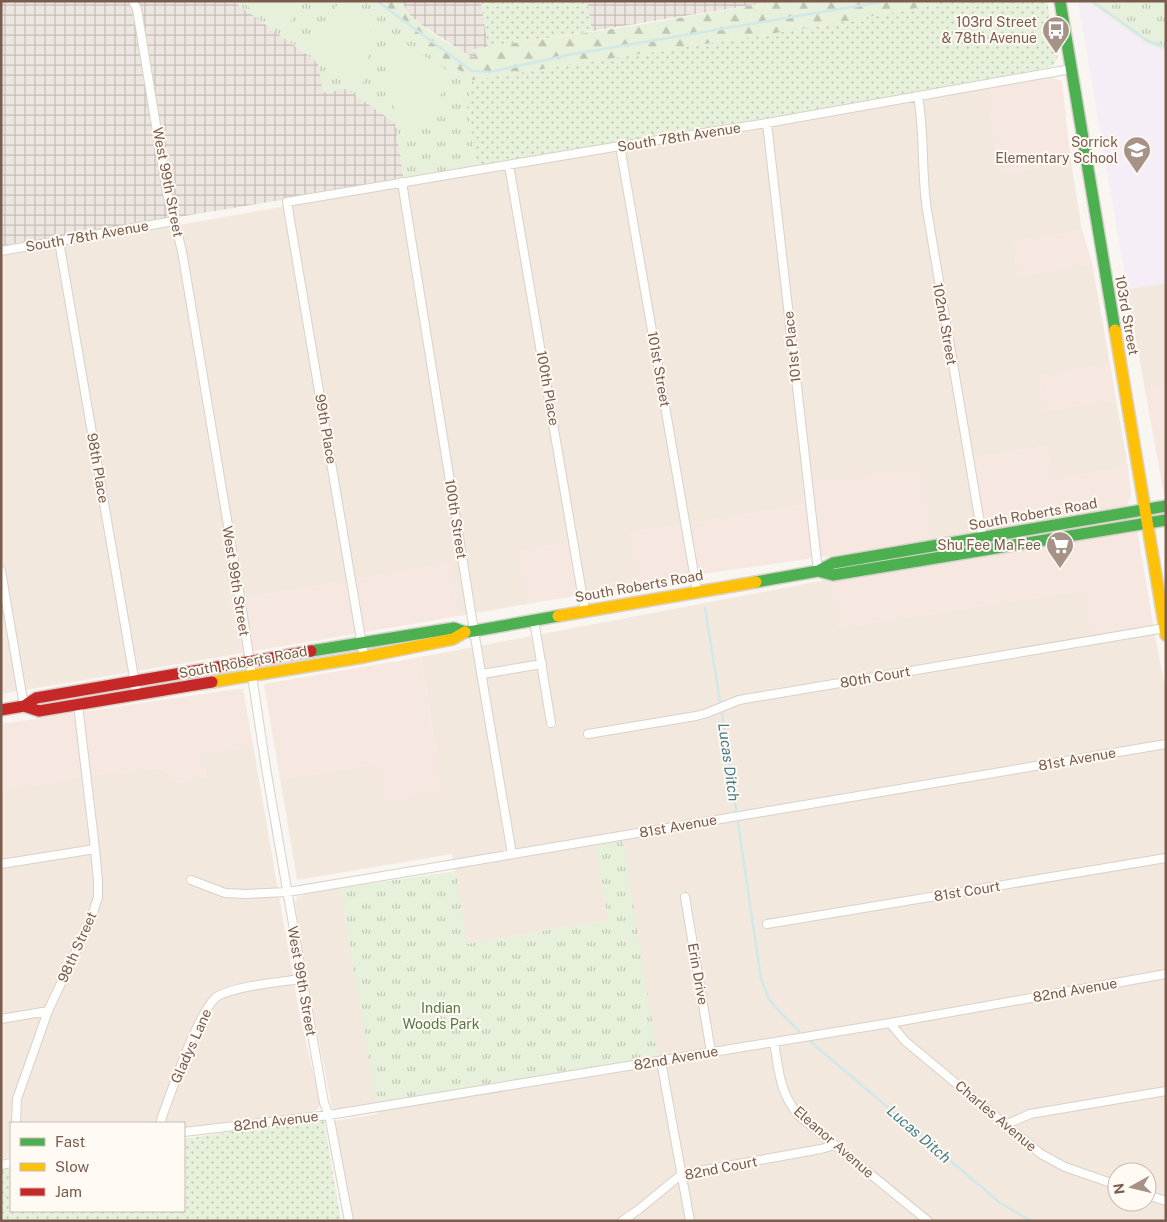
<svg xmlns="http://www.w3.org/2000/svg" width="1167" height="1222" font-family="'Public Sans',sans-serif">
  <defs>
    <pattern id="industrial-grid" width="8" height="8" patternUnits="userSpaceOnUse" patternTransform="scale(1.25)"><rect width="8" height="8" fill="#ede5e0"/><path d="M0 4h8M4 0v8" fill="none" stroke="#c5bdb8"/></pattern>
    <pattern id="grass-dots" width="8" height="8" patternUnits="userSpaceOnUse" patternTransform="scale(1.25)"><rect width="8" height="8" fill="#e7f0db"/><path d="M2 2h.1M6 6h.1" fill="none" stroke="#c0c6b4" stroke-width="1.8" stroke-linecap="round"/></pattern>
    <pattern id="forest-firs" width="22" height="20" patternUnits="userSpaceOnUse" patternTransform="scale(1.25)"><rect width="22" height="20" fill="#e7f0db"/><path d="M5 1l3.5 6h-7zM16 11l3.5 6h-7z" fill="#c0c6b4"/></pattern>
    <pattern id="park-tufts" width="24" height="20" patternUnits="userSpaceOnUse" patternTransform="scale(1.25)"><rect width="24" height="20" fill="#e7f0db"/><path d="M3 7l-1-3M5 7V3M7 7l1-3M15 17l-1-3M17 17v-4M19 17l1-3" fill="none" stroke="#c0c6b4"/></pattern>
  </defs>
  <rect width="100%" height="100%" fill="#f9f5f0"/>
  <!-- residential -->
  <path fill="#f2e8de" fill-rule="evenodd" d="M985 88 1001 174 1071 162 1082 230 1013 242 1018 277 1092 263 1110 364 1038 376 1044 411 1116 400 1128 467 1053 479 1048 446 973 458 986 532 933 541 802 484 805 505 630 533 639 585 575 596 569 543 518 552 527 604 459 616 450 563 229 601 237 654 1 694V256L425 182 757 128Z
    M1166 283V386L1145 390 1127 289Z
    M831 579 839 628 1083 590 1154 630 1166 693V1221H350L334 1121 378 1114 376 1105 339 1111 332 1107 331 1103 307 978 295 902 297 897 309 893 340 888 377 1105 657 1058 595 845 608 920 467 944 452 854 297 880 280 779 379 764 436 752 421 657ZM1117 1172H1147V1202H1117Z
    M253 745 299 1012 320 1102 318 1109 313 1112 184 1131V1123H11V1157L1 1159V791L98 774 163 768 176 782 206 777 203 753Z"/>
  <!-- commercial -->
  <path fill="#f6e8e1" d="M1051 76 1062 82 1071 162 1001 174 985 88Z
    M1082 230 1092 263 1018 277 1013 242Z
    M1110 364 1116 400 1044 411 1038 376Z
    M1166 386V495H1164L1145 390Z
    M1048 446 1053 479 1128 467 1131 494 1127 505 1118 510 986 532 973 458Z
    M920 467 933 541 688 576 639 585 630 533 805 505 802 484Z
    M1137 530 1154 630 1092 640 1083 590 839 628 831 579Z
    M569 543 575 596 527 604 518 552Z
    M450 563 459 616 237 654 229 601Z
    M421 657 442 792 386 802 379 764 280 779 264 684Z
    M237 689H243L253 745 203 753 206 777 176 782 163 768 98 774 1 791V724Z"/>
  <!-- industrial -->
  <path fill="url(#industrial-grid)" d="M1 1H233L318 63 347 89 395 123 404 180 1 246Z
    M402 1H481L488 47 474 49 476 59 465 53 422 25 408 14Z
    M587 1H776L592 31Z"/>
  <!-- education -->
  <path fill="#f6eef6" d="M1078 1H1087L1147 44 1166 51V283L1127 289Z"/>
  <!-- grass -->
  <path fill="url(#grass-dots)" d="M481 1H587L592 31 488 47Z
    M956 1H1047L1058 56 1054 65 1039 70 796 115 477 167 467 107 472 80 807 28Z
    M310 1119H322L324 1121 341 1221H1V1170L11 1168V1211H184V1139Z"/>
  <!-- forest -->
  <path fill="url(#forest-firs)" d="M365 1H402C404 6 406 11 410 15 424 30 456 49 475 58L474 49 639 25 776 1H956L807 28 472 80Z"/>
  <!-- park -->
  <path fill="url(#park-tufts)" d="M233 1H365L472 80 467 107 477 167 404 180 395 123 347 89 323 93 318 63Z
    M1087 1H1166V51L1147 44Z
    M623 841 658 1058 376 1105 340 888 456 871 467 944 608 920 595 845Z"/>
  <!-- pitch -->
  <path fill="#e7f0db" d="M244 1H303L284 32 247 6Z
    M340 1H348L368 16 372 40 363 84 359 85 312 51 311 43Z
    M393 36 446 70 449 80 419 133 402 121 392 104 388 83 386 50Z"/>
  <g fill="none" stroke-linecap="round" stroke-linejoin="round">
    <!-- stream -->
    <path stroke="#d0e8ea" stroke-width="2.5" d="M377 1 472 71 490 72 573 54 887 1
      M1092 1 1148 41 1166 47
      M705 608 720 701
      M722 714 736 810
      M738 823 761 979 769 999 777 1009 800 1032
      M811 1042 999 1202 1031 1221"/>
    <!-- street casing -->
    <g stroke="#d7d1cb" stroke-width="10">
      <path id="street" d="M133 1 137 9 167 193 182 251 241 603 266 768 324 1103 329 1115 349 1221
        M918 96C925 135 921 172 927 210L983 541
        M767 123 818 571
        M620 146 697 591
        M509 165 585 611
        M402 182 474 631 512 854
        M59 241 137 695
        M1 251 174 221
        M1 571 24 706
        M534 620 551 723
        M364 657 287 202 620 146 767 123 1071 69
        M482 674 542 664
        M588 734 696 716 707 713 739 700 1165 628
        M1 864 95 849
        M191 880 225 893 246 894 288 892 1166 744
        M685 897 711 1052
        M767 924 1166 858
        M1 1019 48 1011
        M890 1023 905 1041 1041 1154 1065 1167 1117 1185
        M774 1042C779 1071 779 1091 798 1115L928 1221
        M661 1061 690 1221
        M16 1123 17 1099 48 1011 91 919 98 897V881L95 849 78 705
        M161 1123 162 1117C171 1093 200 1006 218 996 236 986 280 982 301 979
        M1005 1125 1030 1114 1166 1091
        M184 1132 329 1115 890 1023 1166 974
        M1 1165 11 1163
        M1147 1195 1166 1201
        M622 1221 638 1210 682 1174 821 1149 835 1145"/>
    </g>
    <!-- fast casing -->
    <g stroke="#d9d2cb" stroke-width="14">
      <path id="fast" d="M1060 1 1115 330
        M818 571 833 575 1166 520
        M756 582 818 571 833 563 1166 506
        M311 651 454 628 465 632 474 631 558 616"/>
    </g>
    <!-- slow casing -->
    <g stroke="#d9d2cb" stroke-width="14">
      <path id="slow" d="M1115 330 1166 635
        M558 616 756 582
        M212 682 364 657 453 639 465 632"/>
    </g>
    <!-- jam casing -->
    <g stroke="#d9d2cb" stroke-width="14">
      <path id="jam" d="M24 706 39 711 212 682
        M1 710 24 706 36 698 311 651"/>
    </g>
    <!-- street -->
    <use href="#street" stroke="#fefefd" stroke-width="8"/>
    <!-- fast -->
    <use href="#fast" stroke="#4caf50" stroke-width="11"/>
    <!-- slow -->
    <use href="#slow" stroke="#ffc107" stroke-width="11"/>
    <!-- jam -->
    <use href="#jam" stroke="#c62828" stroke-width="11"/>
  </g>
  <!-- icons -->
  <defs>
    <g id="bus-pin" transform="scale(1.4375)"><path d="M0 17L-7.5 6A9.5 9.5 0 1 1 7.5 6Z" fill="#a69286" stroke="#fffaf3"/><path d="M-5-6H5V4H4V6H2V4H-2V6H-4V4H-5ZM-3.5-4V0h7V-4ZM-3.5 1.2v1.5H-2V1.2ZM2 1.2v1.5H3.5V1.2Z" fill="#fff"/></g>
    <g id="school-pin" transform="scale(1.4375)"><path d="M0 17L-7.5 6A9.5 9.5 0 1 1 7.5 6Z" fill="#a69286" stroke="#fffaf3"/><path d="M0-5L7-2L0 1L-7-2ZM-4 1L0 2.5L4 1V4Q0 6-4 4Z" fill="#fff"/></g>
    <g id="supermarket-pin" transform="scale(1.4375)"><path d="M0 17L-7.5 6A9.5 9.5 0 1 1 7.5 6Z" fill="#a69286" stroke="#fffaf3"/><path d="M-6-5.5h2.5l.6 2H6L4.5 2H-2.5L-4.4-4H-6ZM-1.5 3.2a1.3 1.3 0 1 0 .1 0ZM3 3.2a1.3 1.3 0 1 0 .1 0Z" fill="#fff"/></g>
  </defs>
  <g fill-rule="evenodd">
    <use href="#bus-pin" x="1056" y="30"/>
    <use href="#school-pin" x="1137" y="150"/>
    <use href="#supermarket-pin" x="1060" y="545"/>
  </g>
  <g text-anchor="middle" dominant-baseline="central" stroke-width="4" stroke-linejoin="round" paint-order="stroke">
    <!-- poi labels -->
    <g font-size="14" fill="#7a5c4d" stroke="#fffaf3" text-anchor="end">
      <text x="1037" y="22">103rd Street<tspan x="1037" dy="16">&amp; 78th Avenue</tspan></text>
      <text x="1118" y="142">Sorrick<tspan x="1118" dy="16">Elementary School</tspan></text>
      <text x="1041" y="545">Shu Fee Ma Fee</text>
    </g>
    <!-- street labels -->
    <g font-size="14" fill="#7a5c4d" stroke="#fffaf3">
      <text transform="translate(679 137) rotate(-9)">South 78th Avenue</text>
      <text transform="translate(168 182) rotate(79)">West 99th Street</text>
      <text transform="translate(87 236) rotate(-10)">South 78th Avenue</text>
      <text transform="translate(1127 315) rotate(80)">103rd Street</text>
      <text transform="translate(945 324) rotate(80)">102nd Street</text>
      <text transform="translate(792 347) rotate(-96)">101st Place</text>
      <text transform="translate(659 369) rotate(80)">101st Street</text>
      <text transform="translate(548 388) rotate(80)">100th Place</text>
      <text transform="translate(326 429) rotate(80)">99th Place</text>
      <text transform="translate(98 468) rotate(80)">98th Place</text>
      <text transform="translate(1033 514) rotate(-10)">South Roberts Road</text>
      <text transform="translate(456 519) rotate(81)">100th Street</text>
      <text transform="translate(236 581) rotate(81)">West 99th Street</text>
      <text transform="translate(639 586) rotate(-10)">South Roberts Road</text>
      <text transform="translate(243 662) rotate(-10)">South Roberts Road</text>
      <text transform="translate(875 677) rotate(-10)">80th Court</text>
      <text transform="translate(1077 759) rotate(-10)">81st Avenue</text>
      <text transform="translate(678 826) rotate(-10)">81st Avenue</text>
      <text transform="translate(967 891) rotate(-9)">81st Court</text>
      <text transform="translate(77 947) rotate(-66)">98th Street</text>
      <text transform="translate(698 974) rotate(80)">Erin Drive</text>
      <text transform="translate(302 981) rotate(80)">West 99th Street</text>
      <text transform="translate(1075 990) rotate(-10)">82nd Avenue</text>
      <text transform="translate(191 1046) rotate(-66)">Gladys Lane</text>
      <text transform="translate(676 1058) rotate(-10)">82nd Avenue</text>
      <text transform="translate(996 1116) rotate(40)">Charles Avenue</text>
      <text transform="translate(276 1121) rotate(-7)">82nd Avenue</text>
      <text transform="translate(834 1142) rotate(41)">Eleanor Avenue</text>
      <text transform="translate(721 1168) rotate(-11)">82nd Court</text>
    </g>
    <!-- park labels -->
    <g font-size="14" fill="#537a41" stroke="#fffaf3">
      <text x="441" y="1008">Indian<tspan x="441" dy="16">Woods Park</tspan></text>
    </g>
    <!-- water labels -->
    <g font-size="15" font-style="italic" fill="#437c86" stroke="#fffaf3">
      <text transform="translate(729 762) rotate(82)">Lucas Ditch</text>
      <text transform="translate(919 1134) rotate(41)">Lucas Ditch</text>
    </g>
  </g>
  <!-- border -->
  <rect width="1167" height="1222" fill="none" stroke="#7a5c4d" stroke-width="5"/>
  <!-- legend -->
  <rect x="10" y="1122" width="175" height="90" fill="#fffaf3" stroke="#cabbb1"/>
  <rect x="20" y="1138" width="25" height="8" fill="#4caf50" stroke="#cabbb1"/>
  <text x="55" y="1147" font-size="15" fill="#7a5c4d">Fast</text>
  <rect x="20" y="1163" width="25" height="8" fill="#ffc107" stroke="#cabbb1"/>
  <text x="55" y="1172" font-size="15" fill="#7a5c4d">Slow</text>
  <rect x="20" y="1188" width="25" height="8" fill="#c62828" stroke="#cabbb1"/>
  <text x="55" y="1197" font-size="15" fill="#7a5c4d">Jam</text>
  <!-- north arrow -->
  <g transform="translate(1132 1187) rotate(262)"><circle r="24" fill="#fffaf3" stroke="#cabbb1"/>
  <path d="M0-4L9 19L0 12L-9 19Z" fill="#a69286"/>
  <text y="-8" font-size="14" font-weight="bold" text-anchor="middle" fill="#7a5c4d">N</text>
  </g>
</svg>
